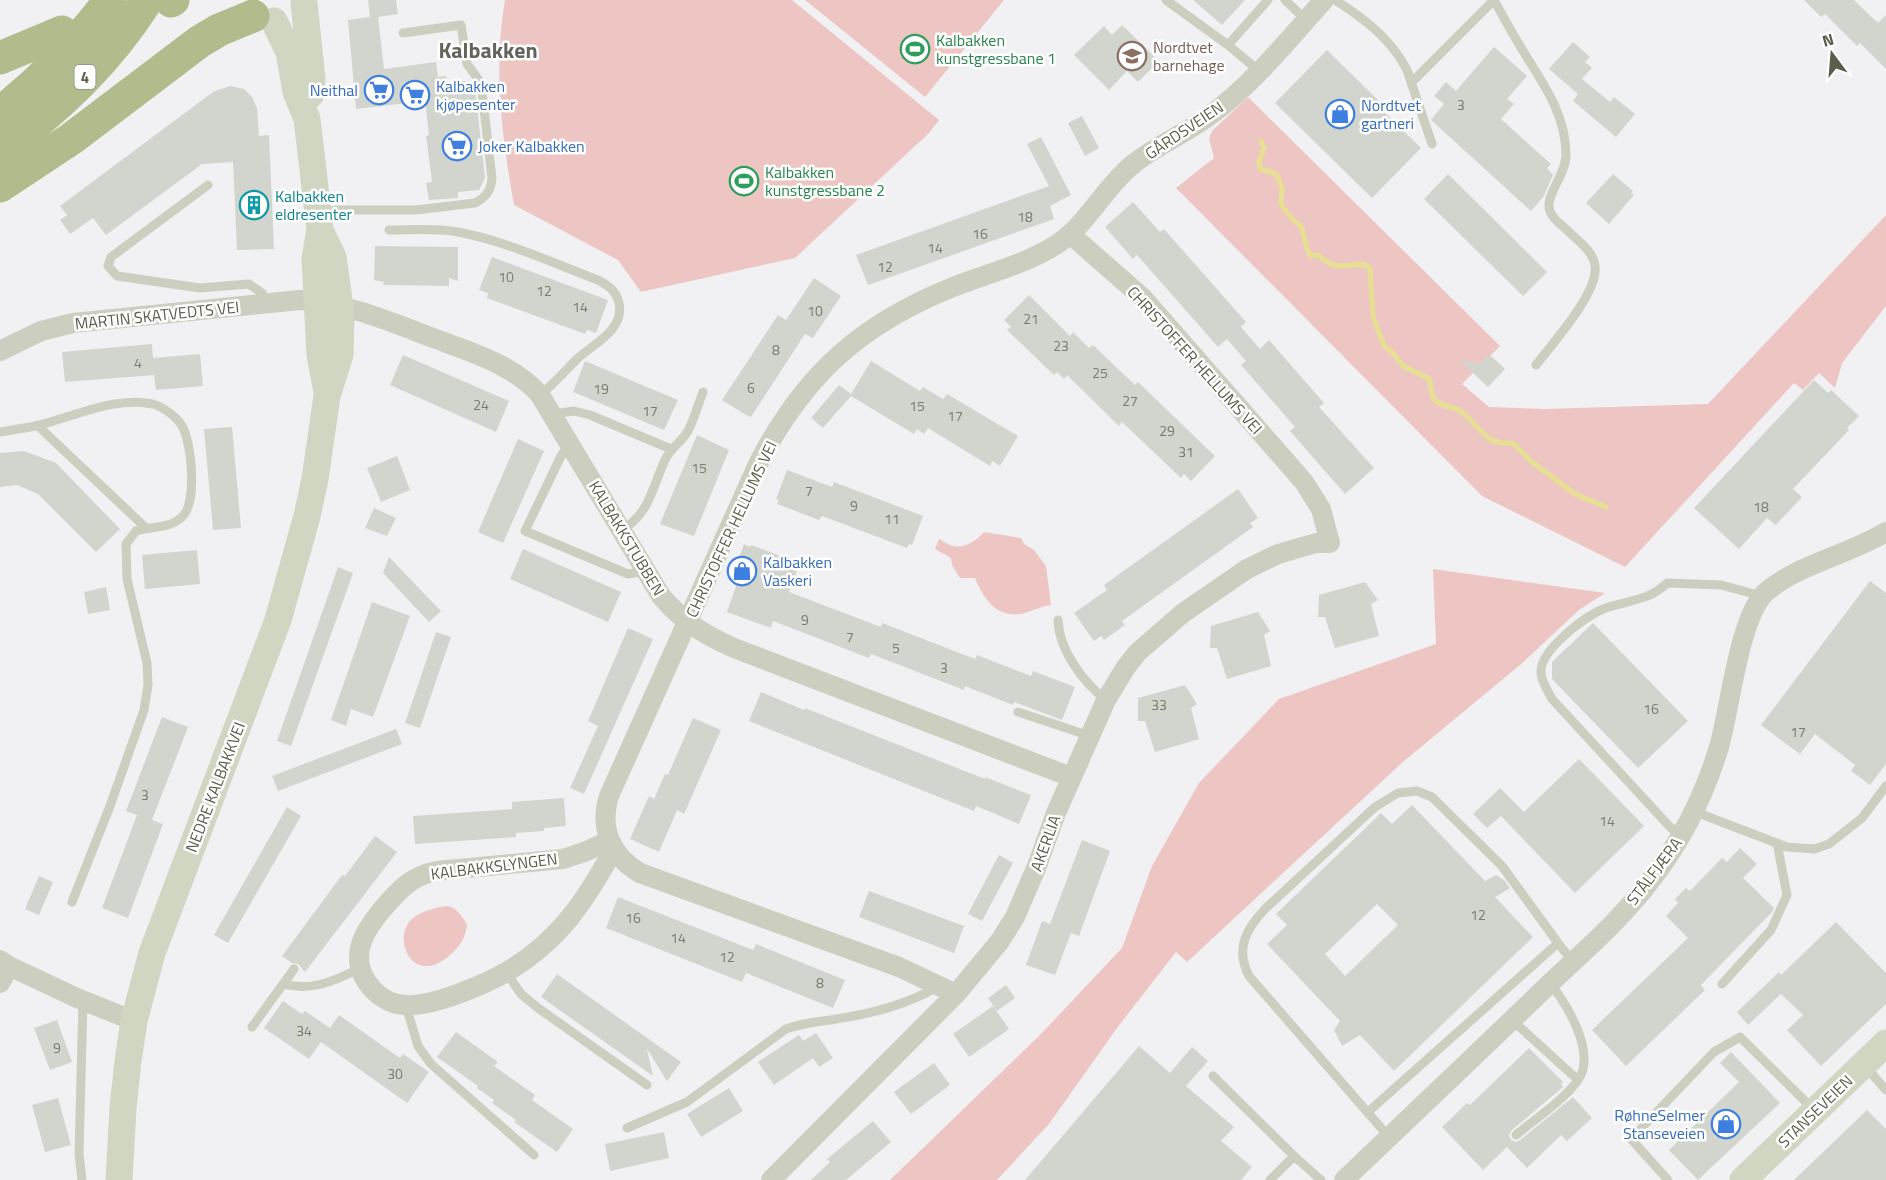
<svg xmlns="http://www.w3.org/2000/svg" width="1886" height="1180" font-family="'Titillium Web',sans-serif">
  <rect width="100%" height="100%" fill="#f1f1f3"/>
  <!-- park -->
  <path fill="#edc6c3" d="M505 0H792L939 120 929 133 795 258 641 292 618 260 514 205C502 137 493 69 505 0Z
    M805 0H1004L925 97Z
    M1248 97 1500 346 1462 384 1489 407 1544 409 1708 404 1886 215V306L1842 363 1835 388 1819 373 1803 390 1794 383 1625 567 1482 496 1176 188 1214 158 1209 139 1212 131Z
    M984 532 1021 538 1024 544 1034 550 1046 566 1051 605C1041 606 1033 611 1024 613 998 620 983 599 975 578H960L952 565 951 558 935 549 939 539C943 541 949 545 953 546 964 549 977 540 984 532Z
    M1433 569 1605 593 1579 610 1520 665 1404 761 1187 962 1176 952 1117 1028 1049 1124 997 1180H890L1040 1035 1122 948 1152 866 1199 783 1279 699 1436 644Z
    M446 906C456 906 462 916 467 925 466 937 459 948 449 956 412 987 391 938 412 919 421 911 434 908 446 906Z"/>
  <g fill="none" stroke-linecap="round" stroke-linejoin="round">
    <!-- stream -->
    <path stroke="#e7e093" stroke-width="5" d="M1261 141 1264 148 1259 162 1260 169 1274 173 1278 177 1282 188 1281 201 1282 206 1294 221 1301 226C1305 237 1304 246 1311 256L1318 255C1337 271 1340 265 1363 264L1370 268 1373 316 1384 346 1392 352 1403 366 1428 378C1433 385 1429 393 1435 400 1441 407 1452 406 1460 411 1481 425 1483 446 1513 443L1532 462 1575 494 1606 507"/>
  </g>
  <!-- building -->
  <path fill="#d2d5cd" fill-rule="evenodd" d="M368 0H396L398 14 378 17 384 69 436 62 438 77 446 76 447 83 465 81 475 89 485 178 479 190 458 192V198L429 200 426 183 432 182 426 136 429 135 425 101 356 109 348 20 370 17Z
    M1193 0H1245L1222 25Z
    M1804 0H1854L1878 23 1886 15V69L1860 43 1857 46 1825 14 1821 17Z
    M1122 25 1159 61 1138 82 1127 71 1109 90 1074 55 1104 26 1112 35Z
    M1573 42 1590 57 1585 62 1592 68 1582 79 1610 102 1614 97 1635 114 1616 137 1573 101 1578 94 1549 69Z
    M1494 47 1527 76 1507 99 1514 104 1501 119 1551 164 1547 168 1553 175 1544 196 1531 211 1431 120 1444 104 1434 96 1446 82 1456 91Z
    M1327 50 1383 105 1380 108 1421 148 1372 198 1275 103Z
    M230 86 244 89 252 97 257 108 259 136 269 135 274 249 237 250 233 162 202 164 106 235 93 218 70 234 60 220 67 215 60 206 213 92Z
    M1082 116 1099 148 1085 156 1068 123Z
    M1041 137 1071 195 1050 206 1054 219 868 285 856 255 1049 186 1027 144Z
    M1448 174 1547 272 1523 296 1424 199Z
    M1613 174 1633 191 1631 193 1634 195 1609 224 1586 203Z
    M1133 202 1160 232 1164 229 1246 322 1241 327 1260 349 1269 340 1324 403 1319 407 1374 468 1345 494 1290 431 1295 427 1241 365 1246 361 1227 339 1218 347 1137 255 1133 259 1105 227Z
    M375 246 458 247V281L449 278V286L383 285 384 282 374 280Z
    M492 257 608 300 596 333 587 330 585 334 487 298 488 293 479 290Z
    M814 278 841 296 813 338 805 334 751 417 746 415 722 400 778 315 786 320Z
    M1029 295 1070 336 1073 332 1089 348 1093 345 1135 385 1138 382 1215 456 1191 481 1184 474 1181 478 1122 422 1119 426 1067 375 1064 379 1057 372 1054 375 1007 330 1011 327 1004 320Z
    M152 344 153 358 200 354 203 386 156 390 154 375 65 382 62 352Z
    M1489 354 1505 369 1488 387 1459 360 1480 364Z
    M403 355 509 401 496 432 390 385Z
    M585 361 678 400 664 430 573 392Z
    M871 361 920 391 923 387 943 399 947 394 1018 436 1000 466 992 461 990 466 928 428 924 434 917 429 914 434 851 396 823 428 811 418 839 385 851 394Z
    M1814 380 1828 393 1831 390 1859 416 1847 428 1849 430 1793 489 1802 497 1776 525 1767 518 1739 549 1694 508Z
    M232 427 241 528 213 530 204 429Z
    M697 435 729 450 694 536 660 524Z
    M518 439 544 451 503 543 478 532Z
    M24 451 56 463 120 529 96 552 38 494 17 485 0 487V453Z
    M397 456 410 490 381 502 367 468Z
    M787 470 832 487 834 482 923 516 912 545 909 544 907 548 822 516 819 520 777 504 779 500 776 499Z
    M1238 489 1258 518 1250 523 1253 527 1129 616 1122 621 1125 625 1104 640 1101 636 1094 641 1074 613 1107 590 1104 585Z
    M374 508 396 518 387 536 365 528Z
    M744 544 750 547 751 545 800 563 789 592 881 627 882 623 975 659 977 655 1031 676 1033 671 1075 687 1062 720 1014 702 1013 705 965 686 964 690 871 654 869 658 773 621 771 628 727 612 742 569 736 566Z
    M523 549 621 592 608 622 510 579Z
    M197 550 200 584 145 589 142 555Z
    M389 557 441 611 429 622 383 573Z
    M338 567 353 573 291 746 277 741Z
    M1870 581 1886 593V764L1870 785 1851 771 1855 765 1815 734 1800 754 1761 725Z
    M1365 582 1378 600 1371 604 1379 636 1335 648 1325 617H1318L1319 595Z
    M106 587 110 610 88 614 84 592Z
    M372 602 410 616 373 717 351 709 346 726 331 720Z
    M1258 612 1270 631 1264 635 1271 666 1227 679 1217 648H1210L1211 626Z
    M1593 623 1688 721 1638 768 1552 679V662Z
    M628 628 653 639 584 794 570 788 598 726 588 721Z
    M436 632 451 637 420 728 405 723Z
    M1185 685 1197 704 1191 708 1199 739 1155 752 1145 721H1138V698Z
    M761 692 804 710 805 708 985 779V777L1031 795 1019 824 976 806 974 811 749 721Z
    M162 717 188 727 152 820 163 824 128 918 102 908 137 815 126 811Z
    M693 718 721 730 684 814 677 810 659 852 630 839 649 796 654 799 665 774 668 775Z
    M396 729 402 744 278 791 272 776Z
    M1579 759 1644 826 1575 893 1501 816 1487 828 1473 814 1500 788 1524 812Z
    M564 798 566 826 544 828V831L516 833V837L415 844 413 816 512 809V802Z
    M1412 805 1485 881 1496 875 1504 880 1510 888 1495 897 1533 937 1394 1071 1360 1035 1342 1046 1334 1030 1340 1021 1267 944 1287 925 1276 914 1381 813 1392 824ZM1377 904 1398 925 1345 976 1325 954Z
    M287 807 301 816 228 943 214 935Z
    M375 836 397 852 305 972 298 964 292 963 282 956 342 875 345 876Z
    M1082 840 1110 851 1079 936 1071 933 1055 975 1026 965 1042 921 1050 924Z
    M1740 848 1757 864 1743 878 1774 908 1772 912 1701 985 1705 990 1626 1066 1592 1030 1688 938 1666 916 1678 903 1675 899 1686 888 1690 891 1722 858 1727 862Z
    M999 855 1013 863 982 921 968 914Z
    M39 876 53 882 39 915 25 909Z
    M869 891 964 926 954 953 859 917Z
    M618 897 753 950 756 944 845 980 833 1008 746 973 742 982 606 928Z
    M1836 922 1886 973V1004L1821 1066 1787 1030 1803 1015 1781 994 1748 1025 1737 1012 1779 972 1781 975Z
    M557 974 681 1062 667 1081 647 1049 653 1076 541 997Z
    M1006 985 1015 998 997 1011 988 998Z
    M283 1001 302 1014 305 1011 330 1028 339 1015 400 1058 403 1054 429 1072 407 1103 321 1042 309 1059 264 1028Z
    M993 1006 1009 1029 969 1057 953 1034Z
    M57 1020 72 1062 50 1070 34 1028Z
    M456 1032 498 1062 494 1066 535 1095 532 1100 573 1129 557 1152 514 1122 516 1120 492 1103 494 1100 477 1088 478 1086 437 1057Z
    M816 1033 833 1058 819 1067 813 1058 774 1085 758 1062 799 1035 803 1041Z
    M1139 1046 1170 1073 1192 1047 1208 1061 1186 1086 1234 1127 1221 1141 1252 1167 1241 1180H1025Z
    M1529 1048 1563 1082 1561 1084 1563 1087 1512 1130 1509 1135 1511 1140 1516 1142 1520 1140 1573 1097 1592 1118 1567 1141 1561 1135 1527 1168 1507 1147 1483 1170 1442 1127 1467 1103 1470 1105Z
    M1731 1052 1780 1103 1698 1180 1669 1150 1739 1082 1720 1063Z
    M934 1063 950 1085 911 1114 894 1092Z
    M729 1088 743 1111 701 1137 687 1114Z
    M58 1098 71 1145 45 1152 32 1105Z
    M1867 1110 1886 1129V1180H1794Z
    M873 1121 891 1142 846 1180H811L830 1162 827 1159Z
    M664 1132 669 1158 610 1171 605 1144Z"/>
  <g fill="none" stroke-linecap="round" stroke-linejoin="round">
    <!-- lane -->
    <path stroke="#cccebf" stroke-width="9" d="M1166 0 1228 45 1259 71
      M1285 0 1306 20
      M1335 0C1365 19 1391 39 1407 70L1432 144
      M1494 0C1505 20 1516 40 1528 59 1547 89 1566 118 1566 155 1566 173 1548 193 1549 206 1549 218 1564 226 1571 234 1580 242 1594 253 1595 266 1599 292 1552 344 1536 365
      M1228 45 1268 0
      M1411 83 1494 0
      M208 185 111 257 108 266 117 276 200 288 249 284 262 293 267 303
      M320 212 339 210H416L475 203C486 197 491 191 492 178L481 83 467 64 461 25 403 33
      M389 230C412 230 436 228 458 232 506 241 553 263 598 280 609 286 616 291 619 303 625 330 593 344 577 359 565 371 554 384 540 395
      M553 414 574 411 590 415 671 449
      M37 425 146 528
      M0 432C12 430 24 428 36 426 74 417 113 396 153 404 163 407 177 417 182 426 192 443 197 501 183 516 171 529 151 526 136 531L126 544 127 579 147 663 148 685 144 710 110 806 72 902
      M569 445 561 456 525 531 628 574 646 571
      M622 530C650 513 652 488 665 460 670 448 682 442 688 431 694 419 698 405 703 392
      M1058 620C1059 650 1083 682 1106 700
      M1018 712 1090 736
      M1693 811 1787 847 1814 849 1829 844 1862 818 1886 786
      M1681 835 1670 827 1552 699C1548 691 1542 683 1541 673 1539 651 1584 617 1603 609 1626 600 1648 602 1667 583L1721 585 1762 596
      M506 972 521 994 538 1008 647 1085
      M284 984C312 992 336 980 361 968
      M1722 984 1771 930 1787 895 1777 843
      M406 1006 418 1046 431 1064 534 1155
      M1512 1020 1578 1080
      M252 1027 294 969
      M1865 1066 1886 1090
      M1213 1076 1294 1156 1321 1180
      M1368 1112 1558 943
      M627 1128 687 1102 786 1029C802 1023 818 1022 836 1019 871 1014 906 1005 937 987
      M1516 1135C1534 1120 1566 1098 1578 1080 1597 1053 1567 1005 1550 983
      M1389 1137 1249 976C1235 949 1246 929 1265 909L1375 807 1398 793 1417 791 1432 797 1502 866 1558 943 1573 962
      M82 1180 79 1154 83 1001
      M1270 1180 1294 1156
      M1668 1180 1631 1139 1714 1052 1740 1037 1813 1109"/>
    <!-- street -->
    <path stroke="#cccebf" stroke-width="20" d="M0 351 41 331 73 323 300 300C345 303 386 320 428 336 467 351 512 363 540 395L661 596C683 622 703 634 734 648L1071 777
      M610 840 587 851 563 859 437 871C410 876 397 892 380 912 370 925 359 940 359 957 359 981 381 1004 405 1005 432 1007 484 985 508 971 560 940 585 901 614 849
      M0 960 9 966 77 998 134 1021
      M0 983 9 966
      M956 994 899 967 640 873C611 856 599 828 609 796L759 462C805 374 861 324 953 287 986 274 1023 265 1054 246 1086 227 1103 189 1132 165 1155 146 1185 134 1209 116 1253 84 1288 40 1324 0
      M771 1180 956 994 1000 941 1015 917 1037 866 1056 813 1106 700 1126 667 1138 652 1183 613 1247 569 1278 554 1316 543H1330L1321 509 1304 482 1143 298 1070 234
      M1344 1180C1411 1116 1478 1053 1544 989 1582 953 1623 918 1654 876 1683 838 1705 793 1719 747 1730 709 1739 618 1765 593 1794 566 1850 554 1886 532"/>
    <!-- secondary -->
    <path stroke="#d1d6c3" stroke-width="27" d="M304 3 312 79 311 94
      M274 21 289 52 296 92 307 119 320 230 315 258 320 355 327 392
      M119 1180 123 1108 128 1061 134 1021 152 953 278 620 307 516 315 479 327 396 340 355 341 314 333 257 320 230
      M1743 1180 1886 1043"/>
    <!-- highway -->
    <path stroke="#b1bc8c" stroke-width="33" d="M171 1 173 0
      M0 58 62 32
      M0 113C42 80 78 43 110 0
      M0 150C57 111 110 59 147 0
      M0 186 71 139 199 42 219 30 253 16"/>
  </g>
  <!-- icons -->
  <defs>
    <g id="stadium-ring" transform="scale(1.5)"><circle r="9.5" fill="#fff" stroke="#2e9e5b" stroke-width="1.5"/><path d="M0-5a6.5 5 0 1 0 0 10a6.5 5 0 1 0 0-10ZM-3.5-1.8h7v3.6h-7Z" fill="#2e9e5b"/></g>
    <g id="school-ring" transform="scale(1.5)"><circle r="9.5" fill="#fff" stroke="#8d6e63" stroke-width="1.5"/><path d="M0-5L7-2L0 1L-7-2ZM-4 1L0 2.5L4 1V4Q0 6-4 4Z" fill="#8d6e63"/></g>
    <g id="supermarket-ring" transform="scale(1.5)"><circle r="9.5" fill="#fff" stroke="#3f7fe0" stroke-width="1.5"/><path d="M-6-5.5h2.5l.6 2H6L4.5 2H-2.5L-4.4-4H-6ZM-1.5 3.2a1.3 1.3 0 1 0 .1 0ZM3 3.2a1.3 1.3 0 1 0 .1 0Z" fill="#3f7fe0"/></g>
    <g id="shop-ring" transform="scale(1.5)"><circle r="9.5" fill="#fff" stroke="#3f7fe0" stroke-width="1.5"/><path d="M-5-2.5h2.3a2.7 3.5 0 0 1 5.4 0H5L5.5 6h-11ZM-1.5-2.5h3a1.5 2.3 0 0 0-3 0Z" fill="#3f7fe0"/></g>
    <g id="building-ring" transform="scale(1.5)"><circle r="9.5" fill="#fff" stroke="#0f9aa8" stroke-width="1.5"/><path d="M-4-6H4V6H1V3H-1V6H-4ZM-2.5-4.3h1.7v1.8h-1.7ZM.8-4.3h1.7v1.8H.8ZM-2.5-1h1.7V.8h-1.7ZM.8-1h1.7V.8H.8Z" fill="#0f9aa8"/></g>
  </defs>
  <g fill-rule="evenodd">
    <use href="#stadium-ring" x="915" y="49"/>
    <use href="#school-ring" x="1132" y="56"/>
    <use href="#supermarket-ring" x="379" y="90"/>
    <use href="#supermarket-ring" x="415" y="95"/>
    <use href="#shop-ring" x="1340" y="114"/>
    <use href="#supermarket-ring" x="457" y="146"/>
    <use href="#stadium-ring" x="744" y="181"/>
    <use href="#building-ring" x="254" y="205"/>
    <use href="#shop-ring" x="742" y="571"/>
    <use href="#shop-ring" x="1726" y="1124"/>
  </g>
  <g text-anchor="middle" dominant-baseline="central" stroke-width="5" stroke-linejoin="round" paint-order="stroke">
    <!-- number labels -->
    <g font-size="14" fill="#777b6a">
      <text x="1461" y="104">3</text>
      <text x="1025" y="216">18</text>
      <text x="980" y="233">16</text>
      <text x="935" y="247">14</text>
      <text x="885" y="266">12</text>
      <text x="506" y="276">10</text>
      <text x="544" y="290">12</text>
      <text x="580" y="306">14</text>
      <text x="815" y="310">10</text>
      <text x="1031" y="318">21</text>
      <text x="1061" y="345">23</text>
      <text x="776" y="349">8</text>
      <text x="138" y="362">4</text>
      <text x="1100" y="372">25</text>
      <text x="751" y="387">6</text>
      <text x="601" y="388">19</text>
      <text x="1130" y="400">27</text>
      <text x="481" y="404">24</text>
      <text x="917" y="405">15</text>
      <text x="650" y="410">17</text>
      <text x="955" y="415">17</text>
      <text x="1167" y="430">29</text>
      <text x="1186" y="451">31</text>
      <text x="699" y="467">15</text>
      <text x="809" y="490">7</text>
      <text x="854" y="505">9</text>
      <text x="1761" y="506">18</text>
      <text x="892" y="518">11</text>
      <text x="805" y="619">9</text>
      <text x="850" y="636">7</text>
      <text x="896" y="647">5</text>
      <text x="944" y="667">3</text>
      <text x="1159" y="704">33</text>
      <text x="1651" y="708">16</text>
      <text x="1798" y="731">17</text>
      <text x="145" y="794">3</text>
      <text x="1607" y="820">14</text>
      <text x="1478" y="914">12</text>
      <text x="633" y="917">16</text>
      <text x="678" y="937">14</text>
      <text x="727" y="956">12</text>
      <text x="820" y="982">8</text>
      <text x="304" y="1030">34</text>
      <text x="57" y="1047">9</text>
      <text x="395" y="1073">30</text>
    </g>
    <!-- shield labels -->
    <rect fill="#fff" stroke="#8b8e80" stroke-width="1.5" x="74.5" y="65" width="21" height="24" rx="4.5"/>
    <g font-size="15" font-weight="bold" fill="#595d49">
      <text x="85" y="77">4</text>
    </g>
    <!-- leisure labels -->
    <g font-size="16" fill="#27864d" stroke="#fff" text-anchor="start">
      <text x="936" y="40">Kalbakken<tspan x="936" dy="18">kunstgressbane 1</tspan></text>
      <text x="765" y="172">Kalbakken<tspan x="765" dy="18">kunstgressbane 2</tspan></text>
    </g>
    <!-- education labels -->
    <g font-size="16" fill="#785e54" stroke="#fff" text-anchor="start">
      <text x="1153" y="47">Nordtvet<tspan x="1153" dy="18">barnehage</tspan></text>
    </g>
    <!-- shop labels -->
    <g font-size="16" fill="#366cbe" stroke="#fff" text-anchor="start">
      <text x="436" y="86">Kalbakken<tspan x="436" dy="18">kjøpesenter</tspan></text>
      <text x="358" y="90" text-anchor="end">Neithal</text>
      <text x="1361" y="105">Nordtvet<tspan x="1361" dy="18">gartneri</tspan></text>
      <text x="478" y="146">Joker Kalbakken</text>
      <text x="763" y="562">Kalbakken<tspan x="763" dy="18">Vaskeri</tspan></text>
      <text x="1705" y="1115" text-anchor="end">RøhneSelmer<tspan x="1705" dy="18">Stanseveien</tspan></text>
    </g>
    <!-- street labels -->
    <g font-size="16" fill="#595d49" stroke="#fff">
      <text transform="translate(1184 130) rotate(-34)">GÅRDSVEIEN</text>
      <text transform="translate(157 315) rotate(-6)">MARTIN SKATVEDTS VEI</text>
      <text transform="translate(1195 360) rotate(48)">CHRISTOFFER HELLUMS VEI</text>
      <text transform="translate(731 529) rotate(-65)">CHRISTOFFER HELLUMS VEI</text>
      <text transform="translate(627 538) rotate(59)">KALBAKKSTUBBEN</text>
      <text transform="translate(215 787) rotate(-69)">NEDRE KALBAKKVEI</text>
      <text transform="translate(1045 843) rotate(-70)">AKERLIA</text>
      <text transform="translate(494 866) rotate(-7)">KALBAKKSLYNGEN</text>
      <text transform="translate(1654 871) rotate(-53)">STÅLFJÆRA</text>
      <text transform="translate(1815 1111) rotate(-44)">STANSEVEIEN</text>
    </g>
    <!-- culture labels -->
    <g font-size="16" fill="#0d838f" stroke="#fff" text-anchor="start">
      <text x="275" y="196">Kalbakken<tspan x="275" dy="18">eldresenter</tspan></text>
    </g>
    <!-- district labels -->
    <g font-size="22" font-weight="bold" fill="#63655d" stroke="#fff">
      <text x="488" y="50">Kalbakken</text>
    </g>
  </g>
  <!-- north arrow -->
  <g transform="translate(1832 54) rotate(344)" stroke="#ffffff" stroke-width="4.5" paint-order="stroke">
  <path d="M0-4.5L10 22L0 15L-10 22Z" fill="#595d49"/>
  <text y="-9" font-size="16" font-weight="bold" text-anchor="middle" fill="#595d49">N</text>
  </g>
</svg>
